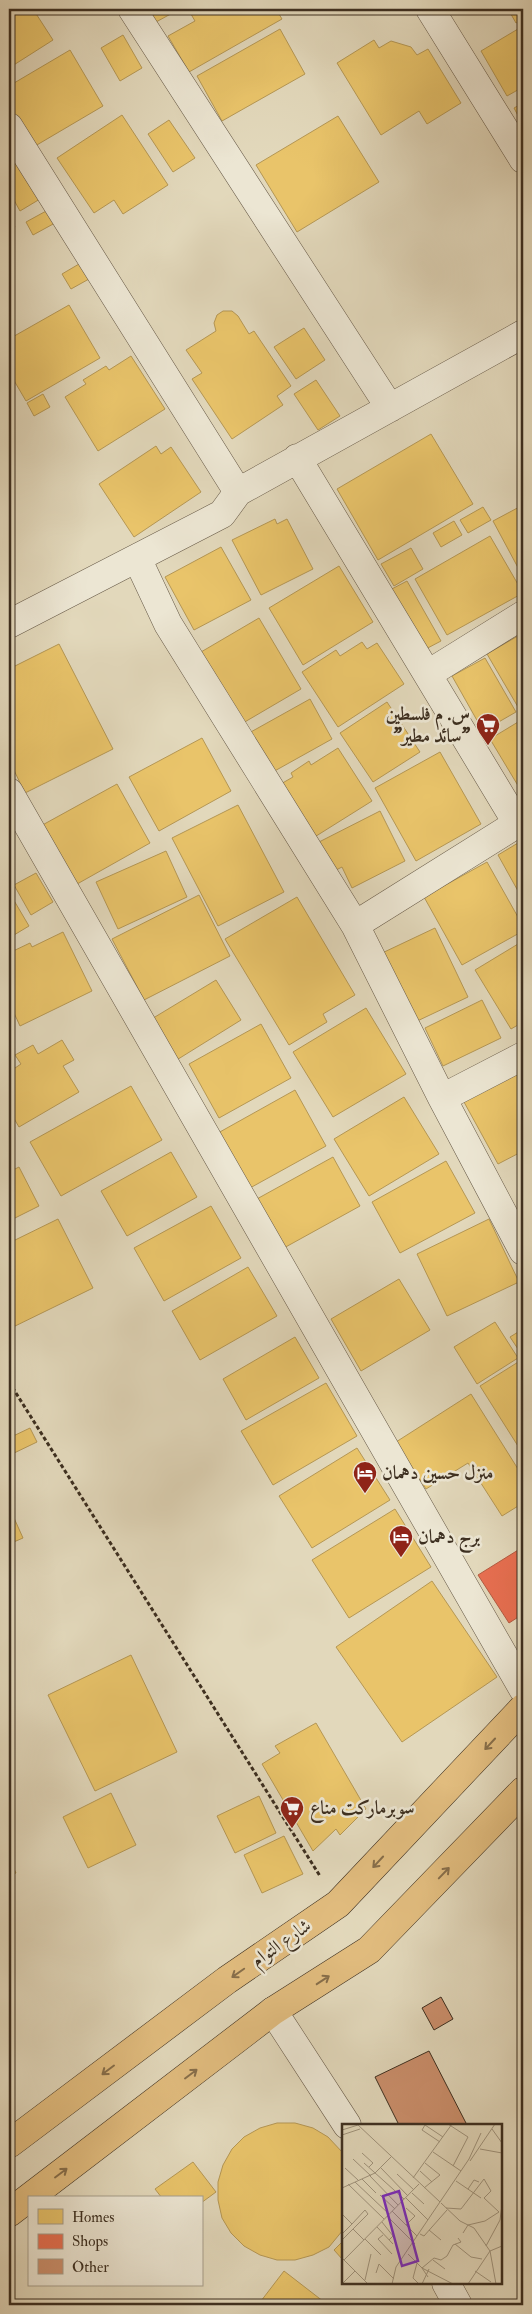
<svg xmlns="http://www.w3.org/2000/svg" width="532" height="2314" font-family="'IM FELL Double Pica',Amiri,serif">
  <rect width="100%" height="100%" fill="#e2d8bb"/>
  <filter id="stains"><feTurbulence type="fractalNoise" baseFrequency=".004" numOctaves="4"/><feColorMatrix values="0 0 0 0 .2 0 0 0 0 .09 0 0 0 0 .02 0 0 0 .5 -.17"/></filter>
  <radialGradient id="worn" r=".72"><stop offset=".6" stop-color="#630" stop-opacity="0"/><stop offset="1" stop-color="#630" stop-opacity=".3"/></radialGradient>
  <!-- homes -->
  <path fill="#e9c46a" stroke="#b59754" d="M9 9H33L53 40 9 68Z
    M148 9H177L178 10 156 22Z
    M188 9H276L282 19 189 72 168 36 195 21Z
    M508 9H523V19L516 23Z
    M523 26V87L507 96 481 51Z
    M280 29 305 74 222 121 197 76Z
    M123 35 142 68 120 81 101 48Z
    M374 40 379 48 391 41 411 47 417 55 428 49 461 103 427 124 419 111 381 135 337 63Z
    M70 50 103 106 30 149 9 115V86Z
    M523 103V125L514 108Z
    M122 115 168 185 123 214 114 200 94 213 57 158Z
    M338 116 379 182 297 232 256 165Z
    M169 120 195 158 173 172 148 134Z
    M15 156 40 199 20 211 9 191V160Z
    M48 210 55 223 33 235 26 222Z
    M9 217 15 227 9 230Z
    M79 264 89 279 71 289 62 274Z
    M9 292 14 304 9 312Z
    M69 305 100 358 26 401 9 372V339Z
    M223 311H232L238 316 249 334 254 331 291 386 277 396 283 405 232 439 192 379 202 373 186 350 216 331 214 323 217 315Z
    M304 328 325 360 296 379 274 347Z
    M131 356 165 409 98 451 65 397 86 384 83 380 106 366 109 370Z
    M316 380 340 416 318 430 294 394Z
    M43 394 50 407 34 416 27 403Z
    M431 434 473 504 378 560 337 489Z
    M156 446 161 454 171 447 201 492 134 537 99 484Z
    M523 505V577L493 521Z
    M483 507 491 520 468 533 460 520Z
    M275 519 277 524 287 519 313 569 261 595 232 540Z
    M454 521 462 535 441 547 433 533Z
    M490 536 523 593 447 635 415 579Z
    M221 547 251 600 194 630 165 577Z
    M411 548 423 569 394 586 381 564Z
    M339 566 373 622 303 665 269 608Z
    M407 581 441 641 422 651 388 591Z
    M259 618 301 689 243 723 201 652Z
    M523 633V704L518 707 487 654Z
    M362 642 367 649 377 643 404 684 338 727 302 672 336 650 340 656Z
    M59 644 113 749 25 793 9 760V669Z
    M485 658 516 712 483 731 452 676Z
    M310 699 332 739 271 773 249 733Z
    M387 702 420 752 373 782 340 733Z
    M523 719V794L490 739Z
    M202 738 231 791 159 831 129 777Z
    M338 748 372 801 313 838 279 785 293 777 291 773 309 761 311 765Z
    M440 752 481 824 416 861 375 788Z
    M117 784 150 843 70 888 37 828Z
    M238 805 284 892 218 926 172 838Z
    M380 811 405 861 352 888 342 867 334 871 319 842Z
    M523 840V900L498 855Z
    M166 851 187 897 118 929 96 882Z
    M487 862 523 926V931L462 965 424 897Z
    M36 873 53 902 31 915 14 885Z
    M9 892 29 926 9 938Z
    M199 895 230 956 144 1000 112 939Z
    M297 897 355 995 323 1014 327 1022 289 1045 225 939Z
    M435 928 468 997 413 1023 380 954Z
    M63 932 92 991 20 1026 9 1002V953L30 943 32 947Z
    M523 941V1022L511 1029 475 970Z
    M216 980 241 1020 175 1061 150 1020Z
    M482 1000 501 1038 443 1066 425 1028Z
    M366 1008 406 1074 333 1117 293 1052Z
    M261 1024 291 1078 219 1118 189 1064Z
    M62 1040 74 1060 63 1066 79 1092 19 1127 9 1110V1072L21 1064 15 1055 33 1045 38 1054Z
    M523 1070V1151L498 1164 464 1102Z
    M131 1086 162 1140 61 1196 30 1142Z
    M295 1090 326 1146 250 1188 218 1133Z
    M404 1097 439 1154 369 1196 334 1139Z
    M171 1152 197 1197 127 1236 101 1191Z
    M333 1157 360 1206 282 1249 255 1200Z
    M446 1161 475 1213 400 1253 372 1202Z
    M19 1167 39 1206 9 1221V1172Z
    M211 1206 241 1258 164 1301 134 1248Z
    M58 1219 93 1288 9 1329V1243Z
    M489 1219 519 1282 447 1316 417 1254Z
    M248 1267 277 1316 200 1360 172 1311Z
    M399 1279 430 1330 361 1371 331 1319Z
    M495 1322 518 1358 477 1384 454 1347Z
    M523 1329V1355H522L510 1337Z
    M295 1337 319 1378 246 1420 223 1379Z
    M523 1359V1454L480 1386Z
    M326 1383 357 1436 273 1485 241 1431Z
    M471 1394 523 1477V1503L502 1516 468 1463 426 1489 396 1442Z
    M30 1428 37 1442 12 1454 9 1448V1438Z
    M357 1448 390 1500 312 1548 279 1496Z
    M10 1509 23 1538 9 1544V1510Z
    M395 1509 431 1567 349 1618 312 1560Z
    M432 1581 497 1677 402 1742 336 1647Z
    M131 1655 177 1752 95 1791 48 1695Z
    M316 1723 366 1809 340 1835 336 1829 313 1851 262 1764 280 1753 275 1746Z
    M111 1793 136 1845 88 1868 63 1817Z
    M259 1796 276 1833 235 1853 217 1816Z
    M284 1836 303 1874 262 1893 244 1855Z
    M9 1859 16 1873 9 1876Z
    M277 2123H295L313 2128 328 2137 343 2153V2230L329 2247 313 2255 295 2260H277L260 2255 244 2246 231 2233 222 2218 218 2200V2182L223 2165 232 2149 244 2137 260 2128Z
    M193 2162 216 2192 201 2203V2198H162L155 2189Z
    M343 2241V2260L334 2250Z
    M284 2271 328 2305H267L261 2301Z"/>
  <!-- shops -->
  <path fill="#e76f51" stroke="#b45c42" d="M523 1547V1614L509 1623 478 1575Z"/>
  <!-- building -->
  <path fill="#cb8f6c" stroke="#3d2f20" d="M441 1997 453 2019 434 2030 422 2008Z
    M429 2051 467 2125H399L375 2077Z"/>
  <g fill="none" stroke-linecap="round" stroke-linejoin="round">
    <!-- minor casing -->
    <g stroke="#665947" stroke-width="29">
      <path id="minor" d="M132 9 390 408
        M430 9 523 159
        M9 127 238 492
        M297 458 517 823
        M137 558 168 624 355 925 442 1098 523 1251
        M9 624 222 514 238 492 523 334
        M428 674 523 615
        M9 792 523 1689
        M355 925 523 820
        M442 1098 523 1056
        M273 2011 347 2125
        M446 2283 458 2305"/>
    </g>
    <!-- major casing -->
    <g stroke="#3d2f20" stroke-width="29">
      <path id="major" d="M9 2144 227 1980 338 1904 523 1708
        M9 2213 273 2011 369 1950 523 1791"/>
    </g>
    <!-- path -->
    <path stroke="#3d2f20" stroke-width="3" stroke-dasharray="4 2.5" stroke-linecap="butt" d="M9 1382 320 1876"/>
    <!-- minor -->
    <use href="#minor" stroke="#ece6d3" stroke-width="28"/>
    <!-- major -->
    <use href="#major" stroke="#e1bc7e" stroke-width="28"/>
  </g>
  <!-- one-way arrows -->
  <defs><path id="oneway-shaft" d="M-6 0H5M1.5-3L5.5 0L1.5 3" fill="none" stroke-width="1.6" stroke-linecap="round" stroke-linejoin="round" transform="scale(1.25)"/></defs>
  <g stroke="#876e4a">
    <use href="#oneway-shaft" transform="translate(490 1744) rotate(133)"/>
    <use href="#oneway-shaft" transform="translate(378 1862) rotate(133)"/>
    <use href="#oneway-shaft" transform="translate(444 1873) rotate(-46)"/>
    <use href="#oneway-shaft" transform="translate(238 1973) rotate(145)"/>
    <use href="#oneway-shaft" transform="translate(323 1980) rotate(-33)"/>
    <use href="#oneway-shaft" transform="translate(108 2070) rotate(143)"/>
    <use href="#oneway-shaft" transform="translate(191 2074) rotate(-37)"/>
    <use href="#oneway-shaft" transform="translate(61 2173) rotate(-37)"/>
  </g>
  <!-- icons -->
  <defs>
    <g id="supermarket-pin" transform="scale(1.25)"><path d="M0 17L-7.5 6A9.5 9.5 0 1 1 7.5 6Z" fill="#8f2418" stroke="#ece6d3"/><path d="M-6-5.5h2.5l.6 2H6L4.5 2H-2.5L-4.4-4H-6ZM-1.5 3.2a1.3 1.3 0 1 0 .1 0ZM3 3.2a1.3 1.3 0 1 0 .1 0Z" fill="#fff"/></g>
    <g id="hotel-pin" transform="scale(1.25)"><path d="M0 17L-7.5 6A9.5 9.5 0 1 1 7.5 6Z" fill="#8f2418" stroke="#ece6d3"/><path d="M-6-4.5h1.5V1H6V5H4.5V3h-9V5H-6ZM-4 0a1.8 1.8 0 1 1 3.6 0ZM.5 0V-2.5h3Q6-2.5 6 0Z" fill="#fff"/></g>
  </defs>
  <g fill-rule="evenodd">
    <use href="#supermarket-pin" x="488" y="725"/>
    <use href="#hotel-pin" x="365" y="1473"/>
    <use href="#hotel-pin" x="401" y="1537"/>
    <use href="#supermarket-pin" x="292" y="1808"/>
  </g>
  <g text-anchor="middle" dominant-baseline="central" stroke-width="5" stroke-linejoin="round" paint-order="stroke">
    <!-- poi labels -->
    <g font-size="19" font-weight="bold" fill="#3d2f20" stroke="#ece6d3" text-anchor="start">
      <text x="470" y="714" text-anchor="end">س. م فلسطين<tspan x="470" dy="22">"سائد مطير"</tspan></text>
      <text x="382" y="1473">منزل حسين دهمان</text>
      <text x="418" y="1537">برج دهمان</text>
      <text x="310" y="1808">سوبرماركت مناع</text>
    </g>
    <!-- street labels -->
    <g font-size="19" fill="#3d2f20" stroke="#ece6d3">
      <text transform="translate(281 1943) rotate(-35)">شارع التوام</text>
    </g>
  </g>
  <!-- overview -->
  <g transform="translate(342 2124)">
    <rect width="160" height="160" fill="#e2d8bb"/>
    <path fill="none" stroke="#a0947d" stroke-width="1" d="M15 0 98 78M106 0 126 13 111 42M150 5 160 19M0 6 16 1M0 11 18 5M98 18 80 6 83 1 101 13M138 25 160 29M91 28 119 47M20 29 31 39 27 43M11 35 29 52M128 37 153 0M22 39 62 75M3 44 16 56M39 44 66 72M78 47 90 58M55 50 72 66M28 52 56 81M71 54 110 0M20 55 34 69M114 57 139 74M13 58 47 90M6 60 42 95M0 64 33 49 49 33M82 64 98 51 83 39M126 65 132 56 137 58M70 69 82 80M38 71 53 85M64 74 86 96M99 79 118 97 132 104 148 127 160 122M104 84 119 85 142 55 149 67 142 74 157 88M50 87 75 112M0 90 10 100 0 110M45 92 73 120M40 98 51 112 47 116M10 100 23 86 26 90M64 101 73 92 64 84M35 103 51 120M11 105 26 90M87 106 99 116M121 109 126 101 143 97 157 88M78 110 82 112 105 86M41 111 36 115 50 130M1 115 11 105 22 116M23 115 39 131M113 120 129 133 140 135M144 122 158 96 160 81M148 127 154 160M66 130 80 144 111 160M0 134 26 160M2 136 77 60M91 136 103 145M75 139 71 154 77 160M133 147 149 158M34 149 37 140 52 155M86 153 80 144 92 134 99 136 105 132 111 121 119 118 116 114M23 156 29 130M0 160 13 147M50 160 54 143 127 35 139 9M80 160 87 145M126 160 148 127"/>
    <path fill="#7b2cbf" fill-opacity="0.15" stroke="#7b2cbf" stroke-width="2.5" d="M57 67 76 137 60 142 41 72Z"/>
    <rect width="160" height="160" fill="none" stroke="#3d2f20" stroke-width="2.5"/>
  </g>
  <!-- margin -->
  <rect width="532" height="2314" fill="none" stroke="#e2d8bb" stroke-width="30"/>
  <rect x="10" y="10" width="512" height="2294" fill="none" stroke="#3d2f20" stroke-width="2.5"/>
  <rect x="15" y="15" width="502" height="2284" fill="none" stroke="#3d2f20"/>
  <!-- legend -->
  <rect x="28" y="2196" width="175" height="90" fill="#ece6d3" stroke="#a69d8b"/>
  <rect x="38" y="2209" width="25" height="15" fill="#e9c46a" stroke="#a69d8b"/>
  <text x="72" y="2222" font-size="15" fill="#3d2f20">Homes</text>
  <rect x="38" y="2234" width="25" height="15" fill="#e76f51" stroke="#a69d8b"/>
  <text x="72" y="2246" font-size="15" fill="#3d2f20">Shops</text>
  <rect x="38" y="2259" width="25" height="15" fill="#cb8f6c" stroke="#a69d8b"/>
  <text x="72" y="2272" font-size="15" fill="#3d2f20">Other</text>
  <rect width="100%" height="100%" filter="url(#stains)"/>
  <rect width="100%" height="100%" fill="url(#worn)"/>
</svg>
